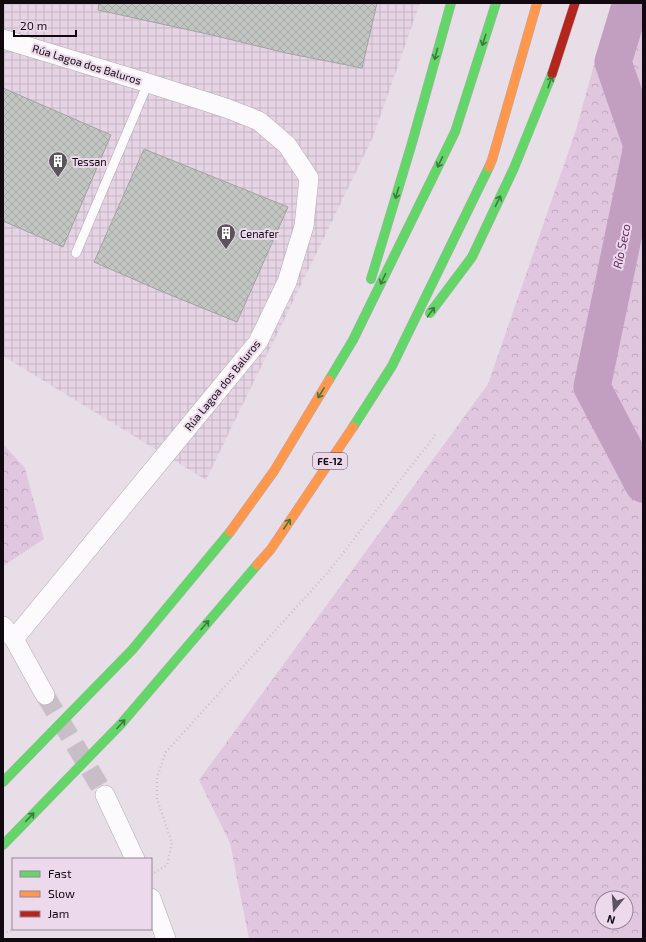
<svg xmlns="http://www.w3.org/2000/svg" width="646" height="942" font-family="'Exo 2',sans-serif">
  <defs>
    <pattern id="industrial-grid" width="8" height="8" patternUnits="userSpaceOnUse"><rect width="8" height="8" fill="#e6d4e5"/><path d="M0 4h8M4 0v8" fill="none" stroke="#c4b5c3"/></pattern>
    <pattern id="forest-crowns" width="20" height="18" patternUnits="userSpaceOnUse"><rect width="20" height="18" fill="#e1c6e0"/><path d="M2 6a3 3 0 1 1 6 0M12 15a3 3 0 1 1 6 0" fill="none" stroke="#c0a9bf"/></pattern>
    <pattern id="building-cross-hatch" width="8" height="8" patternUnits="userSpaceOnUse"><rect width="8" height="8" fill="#c2c6c2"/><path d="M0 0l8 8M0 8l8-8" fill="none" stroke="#a6a9a6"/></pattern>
  </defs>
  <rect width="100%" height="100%" fill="#e8dee8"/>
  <!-- industrial -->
  <path fill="url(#industrial-grid)" d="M3 3H420L373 137 206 480 3 356Z"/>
  <!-- forest -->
  <path fill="url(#forest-crowns)" fill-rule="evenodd" d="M611 3H643V939H249L230 843 199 780 488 384 576 130ZM602 898H626V922H602Z
    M3 444 25 468 44 539 3 566Z"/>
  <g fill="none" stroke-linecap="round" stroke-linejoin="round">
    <!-- river -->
    <path stroke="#c29ec1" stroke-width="37" d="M631 3 613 62 642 146 592 387 643 484"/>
  </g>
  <!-- building -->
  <path fill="url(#building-cross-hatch)" stroke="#a4a2a4" d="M99 3H377L362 68 286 53 212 35 98 10Z
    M3 88 111 135 63 247 3 221Z
    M144 149 288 207 237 322 163 292 94 262Z"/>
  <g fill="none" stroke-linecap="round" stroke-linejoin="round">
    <!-- street-tunnel -->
    <path stroke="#c8bec8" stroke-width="19" stroke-dasharray="19 10" stroke-linecap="butt" d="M45 695 105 795"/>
    <!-- lane casing -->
    <g stroke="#b3abb3" stroke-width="10">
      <path id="lane" d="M76 253 148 83"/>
    </g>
    <!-- street casing -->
    <g stroke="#b3abb3" stroke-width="20">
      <path id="street" d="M3 39 148 83 226 108 259 121 287 145 309 178 304 226 287 282 258 342 14 639
        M3 626 14 639 45 695
        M105 795 135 859
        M151 898 166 939"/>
    </g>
    <!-- fast casing -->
    <g stroke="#b3abb3" stroke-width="10">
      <path id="fast" d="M371 279 412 143 451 3
        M430 313 472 257 514 168 552 74
        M329 380 353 340 455 132 496 3
        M353 427 392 366 489 167
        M3 782 132 650 230 532
        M3 845 121 724 257 565"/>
    </g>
    <!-- slow casing -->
    <g stroke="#b3abb3" stroke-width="10">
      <path id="slow" d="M489 167 492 160 537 3
        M230 532 274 471 329 380
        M257 565 271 549 353 427"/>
    </g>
    <!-- jam casing -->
    <g stroke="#b3abb3" stroke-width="10">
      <path id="jam" d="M552 74 575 3"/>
    </g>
    <!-- path -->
    <path stroke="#c6c3c6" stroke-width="2.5" stroke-dasharray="1 3" stroke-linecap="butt" d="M151 875 167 865 172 843 157 799V777L166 752 329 571 437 433
      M3 934 14 929"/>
    <!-- lane -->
    <use href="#lane" stroke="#fcfafc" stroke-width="9"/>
    <!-- street -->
    <use href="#street" stroke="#fcfafc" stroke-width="19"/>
    <!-- fast -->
    <use href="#fast" stroke="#63d668" stroke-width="9"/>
    <!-- slow -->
    <use href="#slow" stroke="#ff974d" stroke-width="9"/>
    <!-- jam -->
    <use href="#jam" stroke="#b3261e" stroke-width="9"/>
  </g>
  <!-- one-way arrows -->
  <defs><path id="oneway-shaft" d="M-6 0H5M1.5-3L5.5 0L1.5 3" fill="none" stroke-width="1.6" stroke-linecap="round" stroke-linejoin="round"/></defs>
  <g stroke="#3e7a40">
    <use href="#oneway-shaft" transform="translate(484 40) rotate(108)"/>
    <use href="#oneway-shaft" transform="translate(436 54) rotate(105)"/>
    <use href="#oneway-shaft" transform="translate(550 82) rotate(-71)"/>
    <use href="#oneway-shaft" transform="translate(440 162) rotate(116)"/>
    <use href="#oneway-shaft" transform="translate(397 193) rotate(107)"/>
    <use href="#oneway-shaft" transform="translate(498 201) rotate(-64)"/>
    <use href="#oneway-shaft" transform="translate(383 279) rotate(116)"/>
    <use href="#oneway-shaft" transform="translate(431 312) rotate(-54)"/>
    <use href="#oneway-shaft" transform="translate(321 393) rotate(121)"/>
    <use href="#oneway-shaft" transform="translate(287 524) rotate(-56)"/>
    <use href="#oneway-shaft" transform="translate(205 625) rotate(-49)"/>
    <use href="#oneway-shaft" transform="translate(121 724) rotate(-48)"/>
    <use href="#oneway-shaft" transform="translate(30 817) rotate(-46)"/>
  </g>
  <!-- icons -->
  <defs>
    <g id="building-pin" transform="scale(1)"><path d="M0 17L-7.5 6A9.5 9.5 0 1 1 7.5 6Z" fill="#5c545c" stroke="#edd9ec"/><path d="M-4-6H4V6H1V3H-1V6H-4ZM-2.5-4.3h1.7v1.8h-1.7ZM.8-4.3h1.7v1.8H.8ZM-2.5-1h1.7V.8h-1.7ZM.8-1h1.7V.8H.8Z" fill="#fff"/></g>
  </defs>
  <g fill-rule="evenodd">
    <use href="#building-pin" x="58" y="161"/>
    <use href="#building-pin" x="226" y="233"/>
  </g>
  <g text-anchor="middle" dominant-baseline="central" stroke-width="4" stroke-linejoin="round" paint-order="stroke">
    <!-- shield labels -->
    <rect fill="#edd9ec" stroke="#524852" stroke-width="1" x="313" y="453" width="34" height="16" rx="3"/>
    <g font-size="10" font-weight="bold" fill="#100a10">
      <text x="330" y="461">FE-12</text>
    </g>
    <!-- street labels -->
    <g font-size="11" fill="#100a10" stroke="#edd9ec">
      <text transform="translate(87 64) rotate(17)">Rúa Lagoa dos Baluros</text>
      <text transform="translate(222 385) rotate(-51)">Rúa Lagoa dos Baluros</text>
    </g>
    <!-- poi labels -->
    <g font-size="11" fill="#100a10" stroke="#edd9ec" text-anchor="start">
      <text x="72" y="161">Tessan</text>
      <text x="240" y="233">Cenafer</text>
    </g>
    <!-- water labels -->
    <g font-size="12" font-style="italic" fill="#642a64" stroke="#edd9ec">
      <text transform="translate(621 246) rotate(-78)">Río Seco</text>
    </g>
  </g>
  <!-- border -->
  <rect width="646" height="942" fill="none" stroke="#100a10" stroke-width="8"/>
  <!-- legend -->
  <rect x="12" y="858" width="140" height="72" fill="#edd9ec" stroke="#958694"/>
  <rect x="20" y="871" width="20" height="6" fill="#63d668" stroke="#958694"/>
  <text x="48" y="878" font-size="12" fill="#100a10">Fast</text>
  <rect x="20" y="891" width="20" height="6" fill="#ff974d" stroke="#958694"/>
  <text x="48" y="898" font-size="12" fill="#100a10">Slow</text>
  <rect x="20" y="911" width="20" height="6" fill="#b3261e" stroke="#958694"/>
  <text x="48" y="918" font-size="12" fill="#100a10">Jam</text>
  <!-- north arrow -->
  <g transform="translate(614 910) rotate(197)"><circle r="19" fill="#edd9ec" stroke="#958694"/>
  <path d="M0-3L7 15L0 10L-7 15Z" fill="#5c545c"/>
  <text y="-6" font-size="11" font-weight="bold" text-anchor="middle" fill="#100a10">N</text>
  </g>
  <!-- scale -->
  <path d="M14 30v6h62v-6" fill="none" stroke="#100a10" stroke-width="2"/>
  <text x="20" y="30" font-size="12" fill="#100a10" stroke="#edd9ec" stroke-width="3" paint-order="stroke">20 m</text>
</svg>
